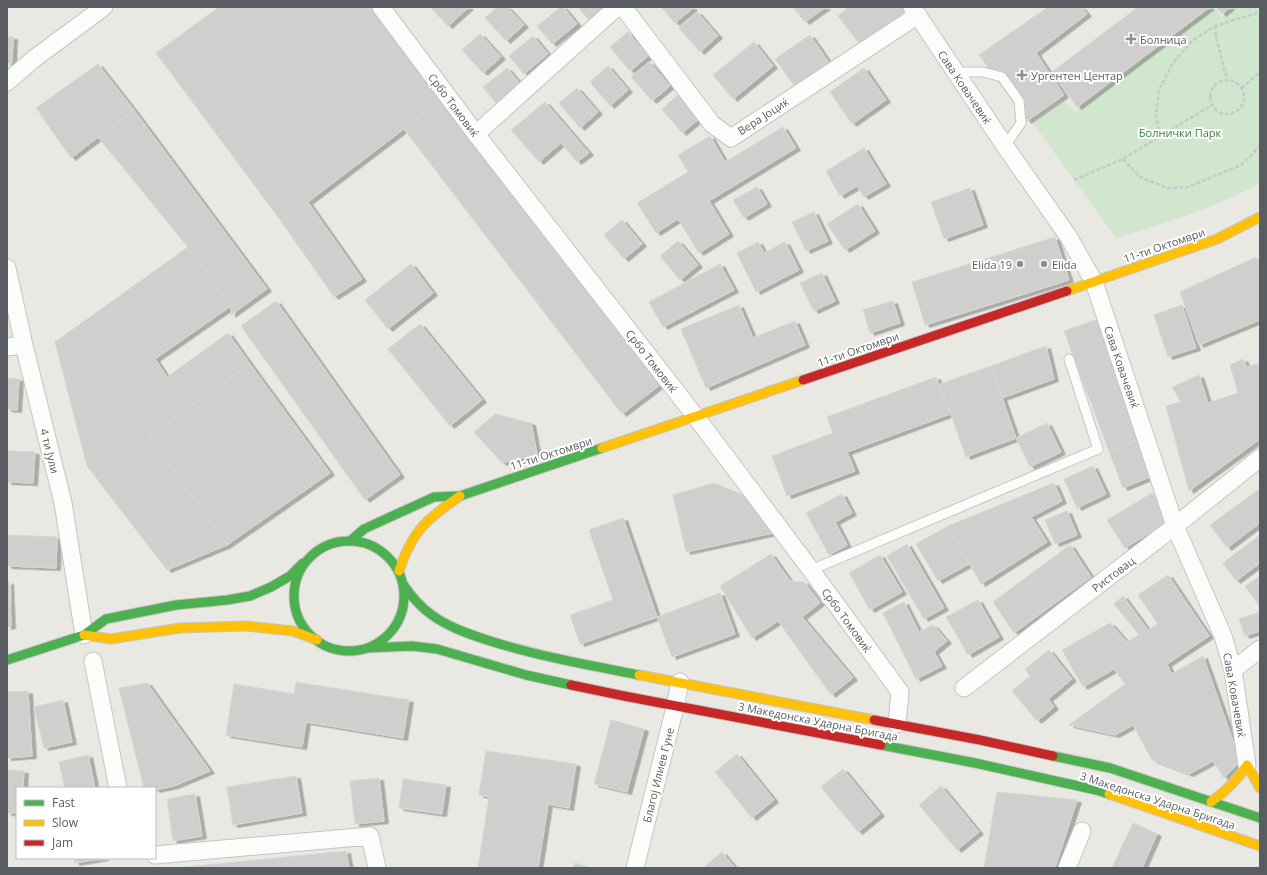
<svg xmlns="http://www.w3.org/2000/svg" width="1267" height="875" font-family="'Open Sans',sans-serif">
  <defs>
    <filter id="shadow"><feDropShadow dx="4.5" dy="2.5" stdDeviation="0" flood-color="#0004"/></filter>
  </defs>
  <rect width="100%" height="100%" fill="#e9e8e3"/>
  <!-- green -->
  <path fill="#d1e6ce" d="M1213 7 1222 17 1234 7H1260V183C1215 208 1166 223 1116 238L1033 123 1064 101 1075 112Z"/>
  <!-- building -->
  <path fill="#d0cfcd" stroke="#d8d6d2" filter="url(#shadow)" d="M219 7H373L442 100 308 202 281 221 156 53Z
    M430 7H469L448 26Z
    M497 7H507L524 25 506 41 485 18Z
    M561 7H563L577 24 552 44 537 26Z
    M578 7H612L592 24Z
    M661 7H692L693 8 675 23Z
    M793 7H826L805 22Z
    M849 7H904L907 10 861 46 838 16Z
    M1048 7H1081L1087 14 1036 53 1064 95 1027 121 979 55Z
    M1138 7H1210L1077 107 1052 72Z
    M1216 7H1230L1222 14Z
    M697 12 718 36 700 52 679 28Z
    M628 32 648 56 630 71 610 47Z
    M480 34 501 57 483 73 462 50Z
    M810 35 832 67 798 91 775 59Z
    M533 36 548 54 524 74 509 56Z
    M7 37H13L12 63H7Z
    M754 42 773 66 733 99 713 75Z
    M649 62 670 86 652 101 631 77Z
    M98 64 134 110 71 158 36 108Z
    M608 66 628 90 610 106 590 82Z
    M507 68 522 86 498 106 483 87Z
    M864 68 886 100 852 124 830 92Z
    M577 88 598 112 580 128 559 103Z
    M679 94 700 118 682 133 662 109Z
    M442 100 660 385 622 414 404 129Z
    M545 102 589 153 577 162 561 143 539 162 511 130Z
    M134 110 267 289 231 315V306L188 247 98 137Z
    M783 127 796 148 709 201 729 234 699 253 678 219 656 233 637 203 688 172 678 155 710 136 725 162Z
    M864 148 886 184 864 197 857 186 840 196 826 171Z
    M757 187 767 204 744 218 733 200Z
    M970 188 983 225 944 239 931 202Z
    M308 202 362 279 334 297 281 221Z
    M858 204 875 231 845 250 827 224Z
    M814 212 828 241 806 251 792 222Z
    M622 220 642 244 624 259 604 235Z
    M1055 237 1069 280 925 325 912 282Z
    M678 241 698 265 680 280 660 256Z
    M758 242 764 253 785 242 799 270 756 292 737 253Z
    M188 247 231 306 155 359 167 377 228 333 250 364 149 436 227 545 167 570 87 466 55 342Z
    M1256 257 1260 267V320L1199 345 1180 292Z
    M411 264 433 293 388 329 365 300Z
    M720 264 734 290 663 327 649 302Z
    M822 273 835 301 814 311 800 283Z
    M276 301 400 475 365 500 241 326Z
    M893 301 900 323 870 333 863 310Z
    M739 305 753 338 795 321 805 345 706 388 681 329Z
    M1182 305 1196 348 1168 357 1154 315Z
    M1098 319 1141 439 1109 451 1064 331Z
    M420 324 482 400 450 426 388 349Z
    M1046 346 1054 379 1002 398 991 366Z
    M1243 359 1247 367 1259 363 1260 370V439L1189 491 1166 406 1181 402 1172 387 1199 375 1208 403 1238 393 1230 365Z
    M250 364 330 473 227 545 149 436Z
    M991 366 1016 438 966 457 940 384Z
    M936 377 950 414 847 452 855 471 787 496 772 456 833 433 827 417Z
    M7 378 19 379 17 410 7 409Z
    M495 414 531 423 537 454 502 463 474 432Z
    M1047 423 1061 452 1030 467 1016 438Z
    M1141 439 1155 475 1123 488 1109 451Z
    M7 451 35 452 33 483 7 482Z
    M1093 466 1106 494 1077 508 1064 479Z
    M714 483 745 496 773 533 686 552 673 495Z
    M1054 483 1062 501 1031 517 1047 542 981 584 948 526Z
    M1258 490 1260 493V523L1227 548 1210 525Z
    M1152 493 1169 521 1125 548 1107 520Z
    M842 494 852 513 835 522 847 545 829 555 806 513Z
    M1067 511 1077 535 1055 544 1045 520Z
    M623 518 657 617 580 644 570 615 613 600 589 530Z
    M948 526 969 564 938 581 916 544Z
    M7 535 57 537 56 568 7 566Z
    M1260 535V563L1236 581 1223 563Z
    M907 544 944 608 924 619 887 556Z
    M1070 545 1091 577 1014 633 993 602Z
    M771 554 790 581 804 582 820 603 802 617 853 678 831 695 778 621 752 638 720 586Z
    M880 555 902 592 870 610 849 573Z
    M1168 575 1209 636 1167 664 1171 674 1203 656 1240 761 1224 778 1213 761 1189 774 1152 760 1133 725 1115 735 1069 725 1125 684 1114 669 1083 687 1062 650 1110 623 1127 642 1139 635 1114 604 1123 596 1148 630 1158 624 1138 595Z
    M1260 576V607L1245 586Z
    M7 582H9L11 626 7 627Z
    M720 593 735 634 672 657 657 617Z
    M978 600 999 637 968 655 946 617Z
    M904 602 919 632 933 625 947 641 934 652 942 666 916 679 883 613Z
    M1260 612V631L1245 636 1239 619Z
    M1049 650 1072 679 1048 699 1054 707 1037 721 1012 691 1030 676 1025 669Z
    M296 682 409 700 403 738 306 722 302 747 226 735 234 684 294 694Z
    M147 683 210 771 174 786 155 790V788H144L119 688Z
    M28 691 32 756 7 758V692Z
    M63 700 72 742 44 748 34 707Z
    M611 720 644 729 627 792 594 784Z
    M486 751 576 764 569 808 548 804 538 868H478L489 797 479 795Z
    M737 754 774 800 752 818 715 772Z
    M88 755 95 788H65L59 762Z
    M843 769 880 814 858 832 821 787Z
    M7 770 24 771 23 788H17V813H7Z
    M296 776 302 813 233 825 227 787Z
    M379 778 384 821 355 824 350 781Z
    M403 779 446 785 442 814 399 808Z
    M941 786 979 832 957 850 919 805Z
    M997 792 1077 800 1055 868H984Z
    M195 794 202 836 173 841 167 799Z
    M1133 823 1157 834 1142 868H1112Z
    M346 851 349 868H176Z
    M722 852 735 868H703Z
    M74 858H104L75 863Z
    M575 863 591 868H573Z"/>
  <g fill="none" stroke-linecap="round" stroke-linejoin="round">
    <!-- lane casing -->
    <g stroke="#c5c5c4" stroke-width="11">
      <path id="lane" d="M956 72H983L1002 77 1019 101 1021 123 1005 146
        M811 570 1098 449 1069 359"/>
    </g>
    <!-- street casing -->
    <g stroke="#c5c5c4" stroke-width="19">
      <path id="street" d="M381 7 476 134 696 417 811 570 900 692 897 724
        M623 7 712 124 731 138 918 15
        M912 7 1005 146 1068 236 1094 282 1175 526 1223 636 1233 670 1247 765
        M7 82 35 58 104 7
        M476 134 617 7
        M7 268 24 345 63 503 84 635
        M7 347 24 345
        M93 661 118 788
        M1233 670 1260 649
        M964 688 1175 526 1260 458
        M155 855 370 836 377 868
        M635 868 675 707 680 682
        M1067 868 1082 831"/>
    </g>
    <!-- fast casing -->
    <g stroke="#c5c5c3" stroke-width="11">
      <path id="fast" d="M350 541 364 529 434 497 460 496 602 448
        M294 596a55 55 0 1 1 110 0a55 55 0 1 1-110 0Z
        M403 584C411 596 420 607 432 615 448 627 469 634 487 640 537 656 588 665 639 675
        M367 648 412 646 437 649 526 675 571 685
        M7 660 84 635 106 619 176 605 227 600 250 596 271 587 290 576 303 563
        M881 745 975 763 1096 790 1109 794
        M1053 756 1110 768 1260 818"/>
    </g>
    <!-- slow casing -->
    <g stroke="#c5c5c3" stroke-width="11">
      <path id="slow" d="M1067 291 1217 239 1260 217
        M602 448 803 380
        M399 571C412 531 426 520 460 496
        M84 635 111 639 180 628 246 626 293 631 317 640
        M639 675 874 720
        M1109 794 1260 846
        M1211 802C1226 791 1237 781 1247 765L1260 788"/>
    </g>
    <!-- jam casing -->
    <g stroke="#c5c5c3" stroke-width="11">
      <path id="jam" d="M803 380 1067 291
        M571 685 624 696 881 745
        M874 720 980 740 1053 756"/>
    </g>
    <!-- path -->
    <path stroke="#c6cbc9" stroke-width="2.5" stroke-dasharray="4 2" stroke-linecap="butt" d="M1215 26 1216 37 1227 80
      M1210 97a17 17 0 1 1 34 0a17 17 0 1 1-34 0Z
      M1242 88 1260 72
      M1160 136 1156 115 1159 90 1173 63 1192 41 1215 26 1260 12
      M1123 159 1140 177 1167 188 1188 187 1241 165 1260 146
      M1074 180 1123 159 1212 105"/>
    <!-- lane -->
    <use href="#lane" stroke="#fcfcfb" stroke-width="9"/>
    <!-- street -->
    <use href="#street" stroke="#fcfcfb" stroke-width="17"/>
    <!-- fast -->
    <use href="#fast" stroke="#4caf50" stroke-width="9"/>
    <!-- slow -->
    <use href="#slow" stroke="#ffc107" stroke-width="9"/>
    <!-- jam -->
    <use href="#jam" stroke="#c62828" stroke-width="9"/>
  </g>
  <!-- markers -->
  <g fill="#8b8e8e" stroke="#fff" stroke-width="1.5">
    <path d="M1129 33h4v4h4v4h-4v4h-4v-4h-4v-4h4z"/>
    <path d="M1020 69h4v4h4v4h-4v4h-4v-4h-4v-4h4z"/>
    <circle cx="1020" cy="264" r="4"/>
    <circle cx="1044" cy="264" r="4"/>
  </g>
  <g text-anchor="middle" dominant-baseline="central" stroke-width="4" stroke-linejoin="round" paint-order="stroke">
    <!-- poi labels -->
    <g font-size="11" fill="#595d61" stroke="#fff" text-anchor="start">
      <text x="1140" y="39">Болница</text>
      <text x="1031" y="75">Ургентен Центар</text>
      <text x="1012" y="264" text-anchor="end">Elida 19</text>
      <text x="1052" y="264">Elida</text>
    </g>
    <!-- street labels -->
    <g font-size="11" fill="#595d61" stroke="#fff">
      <text transform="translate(965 87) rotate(56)">Сава Ковачевиќ</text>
      <text transform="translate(454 105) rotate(53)">Србо Томовиќ</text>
      <text transform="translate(763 116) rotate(-33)">Вера Јоциќ</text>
      <text transform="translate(1164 245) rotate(-19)">11-ти Октомври</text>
      <text transform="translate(858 349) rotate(-19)">11-ти Октомври</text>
      <text transform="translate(652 361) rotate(52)">Србо Томовиќ</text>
      <text transform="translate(1122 367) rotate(71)">Сава Ковачевиќ</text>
      <text transform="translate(50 451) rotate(76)">4 ти Јули</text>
      <text transform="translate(551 453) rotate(-18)">11-ти Октомври</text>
      <text transform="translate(1113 574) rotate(-37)">Ристовац</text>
      <text transform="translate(847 620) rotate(54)">Србо Томовиќ</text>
      <text transform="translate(1235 695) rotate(80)">Сава Ковачевиќ</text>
      <text transform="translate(818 721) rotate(11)">3 Македонска Ударна Бригада</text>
      <text transform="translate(658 775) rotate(-76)">Благој Илиев Гуне</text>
      <text transform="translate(1158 800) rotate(18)">3 Македонска Ударна Бригада</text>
    </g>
    <!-- park labels -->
    <g font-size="11" fill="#358337" stroke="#fff">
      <text x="1180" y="132">Болнички Парк</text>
    </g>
  </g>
  <!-- border -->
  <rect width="1267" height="875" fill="none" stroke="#595d61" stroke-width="16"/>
  <!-- legend -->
  <rect x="16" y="787" width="140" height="72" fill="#ffffff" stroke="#bdbec0"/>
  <rect x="24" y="800" width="20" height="6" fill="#4caf50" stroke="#bdbec0"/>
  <text x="52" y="807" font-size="12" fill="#595d61">Fast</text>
  <rect x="24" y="820" width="20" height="6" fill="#ffc107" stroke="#bdbec0"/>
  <text x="52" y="827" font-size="12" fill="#595d61">Slow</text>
  <rect x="24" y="840" width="20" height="6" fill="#c62828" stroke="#bdbec0"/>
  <text x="52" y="847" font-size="12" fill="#595d61">Jam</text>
</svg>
